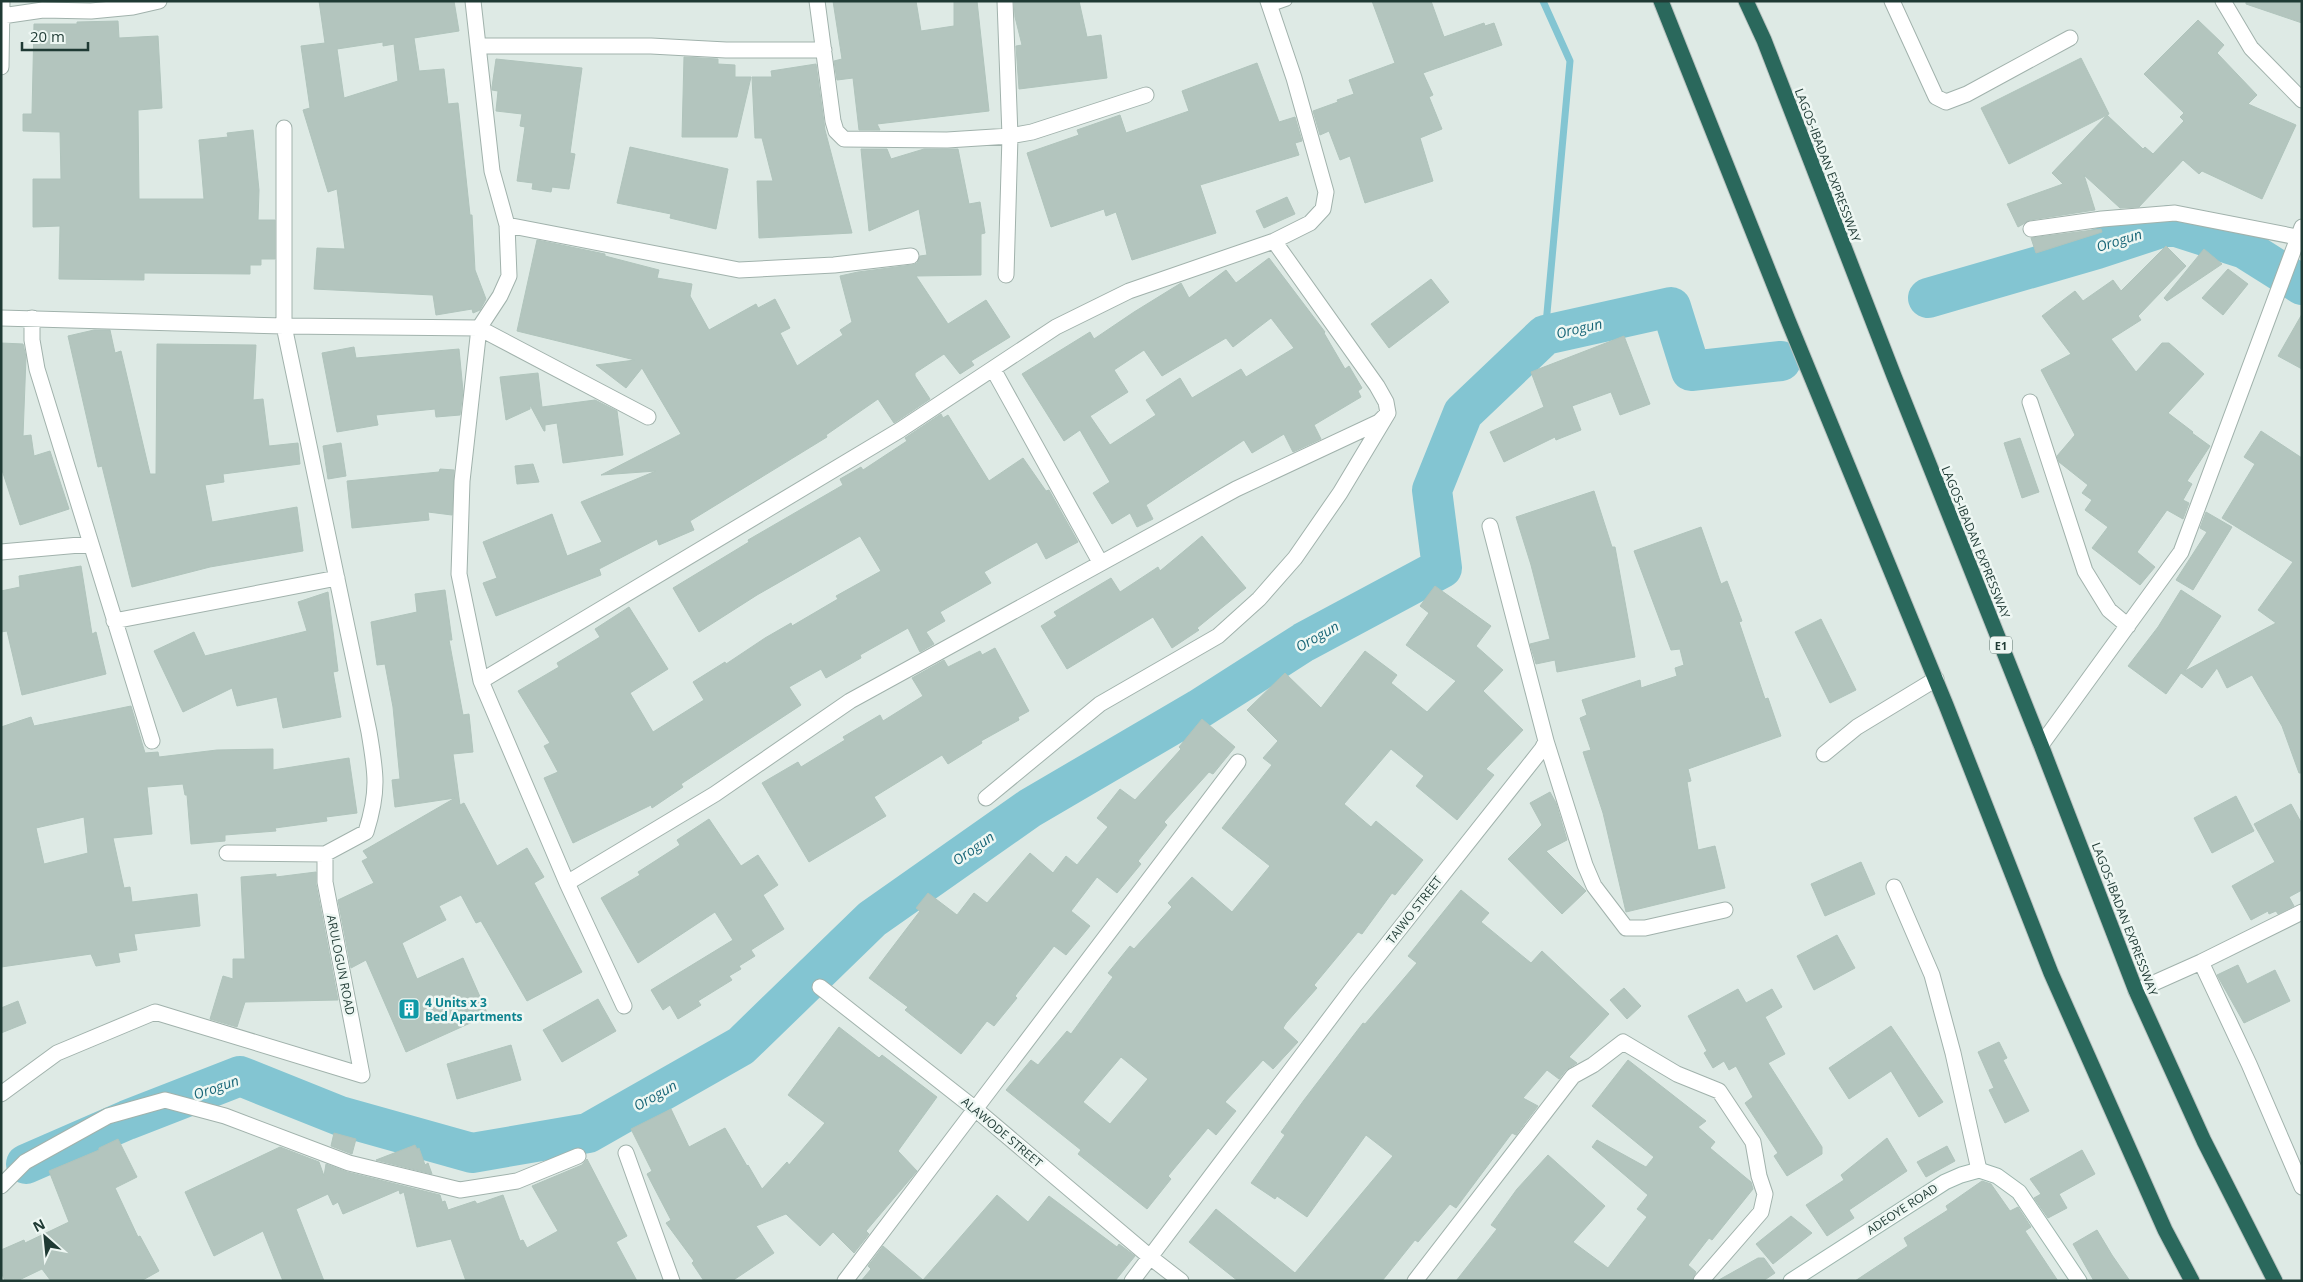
<svg xmlns="http://www.w3.org/2000/svg" width="2303" height="1282" font-family="'Open Sans',sans-serif">
  <rect width="100%" height="100%" fill="#deeae5"/>
  <g fill="none" stroke-linecap="round" stroke-linejoin="round">
    <!-- stream -->
    <path stroke="#83c5d2" stroke-width="7" d="M1543 1 1570 61 1545 335"/>
    <!-- river -->
    <path stroke="#83c5d2" stroke-width="40" d="M1928 298 2097 249 2170 225 2245 249 2302 285
      M26 1164 127 1120 240 1076 340 1116 472 1153 588 1133 741 1046 872 919 1030 808 1199 709 1304 642 1442 568 1432 490 1463 413 1545 335 1671 307 1691 371 1781 361"/>
  </g>
  <!-- building -->
  <path fill="#b3c5be" stroke="#b0c4bc" fill-rule="evenodd" d="M319 1H454L459 31 414 38 419 71 444 69 448 104 458 103 470 215H472L475 270 486 299 480 310 473 313 472 309 436 315 433 295 314 289 317 248 345 249 337 189 328 192 303 110 310 108 301 46 325 43ZM383 42V46L394 44 398 81 344 98 337 49Z
    M833 1H916L921 31 954 26V1H977L989 111 877 124 880 130H859L853 78 837 80 834 61 842 59Z
    M1014 1H1079L1087 37 1101 35 1107 78 1019 89 1016 46 1022 45 1015 17Z
    M1372 1H1431L1444 37 1484 23 1485 26 1494 23 1502 45 1423 73 1433 95 1429 97 1442 129 1420 138 1433 181 1365 203 1350 156 1340 160 1329 131 1320 135 1313 111 1338 102 1337 100 1354 94 1349 80 1395 63Z
    M2246 1H2302V23L2246 4Z
    M2198 20 2224 45 2217 53 2257 95 2248 104 2296 125 2262 199 2202 171 2199 174 2183 160 2139 207 2120 208 2084 175 2095 210 2030 220 2018 227 2007 204 2063 184 2052 173 2107 115 2143 149 2145 147 2153 154 2184 121 2180 117 2184 113 2144 74Z
    M118 21 119 38 158 36 162 108 138 110 139 199H204L199 140 228 137 227 133 253 130 259 190 258 220H275V259H261V265H250V274L144 273V280L59 279 60 226 33 227V179H61L60 132 23 131V114H32L34 24H77V22Z
    M684 57 718 59V64L735 65V77H751L737 137H682Z
    M2081 58 2109 114 2009 164 1981 108Z
    M496 59 582 68 570 153 575 154 569 189 552 187 551 192 532 189 533 183 517 181 525 127 520 126 522 114 496 111 498 91 492 90V87Z
    M1257 63 1279 122 1295 117 1302 141 1295 143 1299 155 1200 185 1216 233 1132 260 1116 212 1106 216 1104 209 1051 227 1027 153 1079 135 1077 130 1120 115 1126 133 1189 111 1182 91Z
    M816 64 825 130 852 233 759 238 757 181H773L762 138H755L752 77H772L771 71Z
    M630 147 728 169 716 229 670 218 671 214 617 203Z
    M861 149H887L891 159 924 149H958L969 204 980 202 985 233 981 234V275L916 276 948 324 986 300 1010 337 971 361 974 365 960 374 944 354 915 373V376L930 399 894 423 878 399 826 435 827 437 690 521 694 530 659 545 657 539 599 569 601 575 496 616 483 583 497 578 483 542 552 514 567 556 602 542 581 502 656 471 601 475 681 434 642 368 626 388 596 365 635 360 517 331 537 240 605 254V256L659 270 657 278 692 284 690 296 709 330 756 304 758 308 775 299 790 328 780 333 797 366 843 335 840 330 852 322 840 276 858 272 912 265 917 263 920 256 927 255 919 209 869 231Z
    M1287 197 1295 214 1264 228 1256 211Z
    M2101 229 2102 232 2036 253 2031 238Z
    M2166 246 2186 266 2138 316 2141 320 2111 339 2136 372 2162 343H2169L2204 374 2168 413 2193 432 2192 433 2210 446 2187 481 2192 484 2183 500 2189 503 2183 519 2167 510 2137 552 2155 567 2140 585 2092 548 2108 527 2085 510 2092 500 2082 493 2088 485 2059 462 2057 456 2075 435 2041 370 2071 354 2042 316 2075 291 2083 301 2113 280 2121 291Z
    M2204 249 2222 264 2167 301 2164 298Z
    M1269 258 1325 332 1324 333 1345 369 1349 366 1362 388 1358 391 1361 397 1314 425 1321 439 1293 452 1284 434 1252 453 1244 440 1146 505 1153 519 1137 527 1130 513 1112 524 1093 493 1110 482 1080 430 1064 441 1022 374 1090 332 1094 339 1134 312 1181 283 1189 298 1226 270 1236 283ZM1271 318 1294 348 1246 377 1241 369 1192 398 1180 378 1146 400 1156 415 1110 445 1090 416 1128 392 1114 370 1144 350 1162 376 1226 338 1233 347Z
    M2228 269 2248 284 2223 315 2202 298Z
    M1431 279 1449 302 1389 348 1371 324Z
    M2302 314V369L2278 356Z
    M94 330H110L115 353 121 351 150 474H156L157 344 256 345 253 400 263 399 269 446 298 443 300 464 223 474 224 482 205 485 212 522 297 507 303 551 210 567 132 587 102 466 98 467 68 336Z
    M1624 336 1650 404 1620 415 1611 392 1572 406 1581 430 1556 440 1555 437 1504 462 1490 432 1544 407 1531 372Z
    M1 343 23 344 26 357 23 436 31 435 34 456 50 451 69 509 20 525 1 467Z
    M354 347 356 358 459 349 463 391 460 415 436 417 435 409 376 415 378 425 337 432 322 353Z
    M538 373 542 407 595 400 617 411 623 455 563 463 557 423 545 425V431H544L530 405V409L506 420 500 377Z
    M941 414 943 418 948 415 989 481 1023 458 1046 491 1049 490 1078 542 1046 559 1037 542 984 572 991 583 940 612 945 621 926 632 934 644 920 652 908 628 860 655 861 658 826 678 821 669 789 687 801 705 681 784 683 787 652 808 651 805 573 843 544 778 558 772 544 746 550 743 518 691 559 667 557 663 600 637 595 629 629 607 668 669 630 693 653 732 704 700 693 682 725 662 726 664 765 638 791 623 792 626 838 599 836 596 881 571 860 536 757 595 699 632 673 588 749 542 748 540 843 485 840 479 861 467 863 470 907 441 905 438Z
    M2261 431 2302 458V773H2299L2282 726 2252 675 2227 688 2217 668 2202 688 2181 673 2166 694 2128 666 2158 627 2181 590 2221 616 2185 671 2276 623 2258 610 2293 562 2222 518 2255 464 2244 457Z
    M2020 438 2039 492 2022 498 2004 443Z
    M341 443 346 476 328 479 323 446Z
    M533 464 539 482 517 484 515 466Z
    M440 469 454 470 452 515 428 512 429 520 352 528 347 481 439 472Z
    M1594 491 1612 547H1615L1635 657 1557 672 1555 660 1536 664 1530 644 1550 639 1531 565 1516 517Z
    M2206 512 2232 527 2193 590 2176 580 2207 532 2200 528Z
    M1701 527 1721 584 1727 581 1742 621 1739 622 1765 699 1768 698 1781 736 1688 769 1691 781 1687 782 1698 850 1715 846 1725 888 1626 912 1603 813 1583 752 1591 750 1580 718 1587 715 1582 700 1640 680 1641 688 1677 676 1675 668 1684 665 1680 649 1671 650 1634 551Z
    M1202 536 1246 588 1197 628 1199 630 1172 648 1153 617 1067 669 1041 626 1057 616 1054 612 1111 578 1120 592 1158 567 1160 571Z
    M81 566 92 634 96 632 106 674 22 695 7 631 1 632V591L20 587 19 576Z
    M1435 586 1491 626 1476 646 1503 670 1483 691 1523 730 1486 769 1494 775 1457 820 1416 786 1424 776 1391 749 1344 804 1371 827 1376 821 1423 860 1395 895 1392 893 1362 934 1358 932 1314 985 1317 988 1286 1023 1283 1028 1298 1042 1273 1069 1263 1060 1225 1102 1236 1111 1216 1135 1208 1128 1168 1176 1171 1179 1147 1209 1078 1154 1081 1150 1006 1090 1031 1060 1038 1065 1067 1031 1071 1034 1113 977 1108 973 1130 946 1134 949 1172 907 1168 903 1192 877 1232 912 1270 866 1222 828 1272 765 1263 758 1278 741 1247 710 1285 673 1321 708 1365 651 1397 675 1391 683 1427 712 1456 681 1406 645 1429 613 1420 606ZM1121 1057 1148 1079 1110 1124 1083 1102Z
    M445 590 452 640H449L463 715 469 714 473 752 453 754 460 805 464 803 497 866 527 848 544 877 534 883 582 972 527 1001 481 921 476 923 461 895 439 906 446 920 402 943 417 979 463 958 488 1015 406 1052 366 960 351 968 338 900 374 883 362 861 368 858 363 851 455 798 395 807 392 780 400 779 393 707 385 664 377 665 371 622 417 612 415 594Z
    M328 592 338 671 333 672 341 717 283 728 277 697 237 706 232 688 183 712 154 651 194 632 205 656 307 631 298 602Z
    M1821 619 1856 690 1830 703 1795 632Z
    M995 648 1029 711 1018 717 1019 720 981 741 982 743 948 764 942 755 874 797 886 816 809 862 762 783 798 762 801 767 845 740 843 737 880 715 883 721 923 696 912 678 944 660 948 667 980 651 982 655Z
    M131 706 145 753 158 752 159 757 217 750 273 749V770L349 758 357 813 326 817 327 821 275 828 276 831 225 835V841L191 844 187 795H185L183 784 147 787 152 834 113 838 124 888 130 887 132 902 197 894 200 926 134 934 137 950 118 953 120 962 96 966 91 954 1 967V727L31 717 34 726ZM84 817 88 853 44 864 36 828Z
    M1202 719 1235 747 1213 774 1209 772 1164 822 1167 825 1138 861 1141 864 1117 893 1097 877 1071 911 1090 926 1066 955 1054 946 1015 996 1017 998 994 1026 987 1021 961 1054 905 1010 908 1007 869 978 920 911 916 908 928 893 957 915 974 893 987 903 1030 853 1053 873 1066 856 1077 865 1108 827 1097 818 1120 789 1135 800 1181 749 1179 747Z
    M1550 792 1556 803 1567 840 1546 851 1586 891 1562 914 1508 859 1542 825 1530 803Z
    M2236 796 2254 831 2212 853 2194 818Z
    M2291 804 2302 824V890L2289 897 2294 906 2278 914 2276 911 2269 914 2268 911 2251 920 2232 886 2275 862 2254 824Z
    M709 819 741 866 758 855 778 885 763 895 784 929 751 950 755 956 739 966 741 969 729 976 732 980 698 1001 701 1005 678 1019 670 1005 663 1010 651 990 733 940 715 912 638 963 601 898 640 875 638 872 680 845 677 840Z
    M1861 862 1875 894 1825 916 1811 884Z
    M316 872V884L338 1000 245 1002 237 1027 210 1019 223 976 233 979V959H245L241 877 276 874V877Z
    M1461 890 1489 913 1481 922 1531 963 1542 951 1609 1014 1569 1057 1577 1063 1566 1070 1559 1079 1547 1070 1523 1098 1538 1106 1516 1135 1512 1133 1456 1208 1450 1204 1418 1242 1415 1240 1382 1281H1238L1189 1242 1216 1209 1295 1273 1393 1156 1366 1135 1307 1217 1277 1196 1275 1199 1251 1183 1285 1135 1281 1132 1304 1100 1363 1023 1365 1024 1417 963 1408 956Z
    M1837 935 1855 968 1814 990 1797 956Z
    M2238 965 2247 984 2275 970 2290 1001 2244 1023 2217 975Z
    M1624 988 1641 1006 1627 1019 1610 1000Z
    M1738 989 1746 1003 1772 989 1782 1007 1765 1017 1785 1054 1768 1063 1822 1147V1154L1787 1176 1774 1156 1778 1153 1745 1103 1753 1097 1736 1066 1729 1070 1724 1061 1713 1068 1704 1053 1707 1051 1688 1016Z
    M598 999 616 1031 562 1062 543 1030Z
    M18 1001 26 1023 1 1033V1008Z
    M1891 1026 1943 1102 1919 1117 1891 1071 1849 1099 1829 1068Z
    M839 1027 879 1058 882 1055 937 1097 898 1151 917 1171 866 1231 869 1234 854 1253 833 1232 820 1246 786 1214 756 1226 774 1253 732 1281H704L692 1263 694 1261 666 1223 671 1220 647 1174 652 1171 631 1129 671 1109 689 1147 725 1128 747 1166 748 1165 762 1189 787 1162 789 1165 825 1123 788 1095Z
    M1999 1042 2007 1058 2003 1060 2029 1111 2005 1123 1989 1090 1994 1088 1978 1052Z
    M511 1045 521 1080 457 1099 447 1064Z
    M1628 1060 1706 1121 1698 1127 1715 1142 1710 1148 1751 1182 1753 1189 1712 1240 1709 1238 1688 1265 1696 1272 1692 1281H1456L1497 1229 1491 1225 1517 1189 1548 1155 1605 1206 1573 1242 1608 1268 1647 1217 1637 1209 1648 1195 1592 1147 1597 1140 1646 1167 1654 1157 1592 1106Z
    M334 1133 356 1139 352 1154 331 1146Z
    M1887 1138 1907 1171 1849 1210 1854 1218 1827 1236 1806 1205 1844 1180 1841 1175Z
    M118 1139 137 1177 115 1188 138 1237 140 1236 159 1271 141 1281H51L42 1269 17 1281H5L1 1272V1250L24 1240 25 1243 69 1222 49 1171 99 1150V1148Z
    M415 1145 417 1149 419 1148 425 1165 428 1163 432 1174 376 1160Z
    M1947 1146 1955 1161 1926 1177 1917 1162Z
    M280 1147 319 1162 324 1176 326 1164 347 1172 440 1195 442 1202 445 1201 448 1210 475 1201 477 1204 503 1195 520 1241 523 1240 527 1248 558 1231 532 1186 582 1165 587 1159 627 1236 616 1242 637 1281H466L451 1239 417 1247 404 1192 400 1194 399 1190 343 1214 338 1202 333 1205 328 1194 296 1209 324 1281H283L263 1231 214 1256 185 1192Z
    M2082 1150 2095 1174 2059 1194 2067 1208 2048 1218 2034 1198 2041 1194 2030 1179Z
    M1982 1181 1991 1184 2010 1211 2018 1207 2031 1227 2025 1231 2058 1281H1855L1908 1246 1904 1238 1948 1210 1946 1206Z
    M997 1195 1028 1222 1049 1196 1117 1247 1119 1244 1135 1256 1115 1281H861L871 1269 868 1266 883 1246 923 1280Z
    M1791 1216 1812 1233 1773 1264 1756 1244Z
    M2097 1230 2112 1255 2130 1281H2094L2073 1244Z
    M1758 1258H1764L1775 1273 1763 1281H1717Z"/>
  <g fill="none" stroke-linecap="round" stroke-linejoin="round">
    <!-- lane casing -->
    <g stroke="#a1b2ac" stroke-width="11">
      <path id="lane" d="M1270 7 1287 1"/>
    </g>
    <!-- street casing -->
    <g stroke="#a1b2ac" stroke-width="17">
      <path id="street" d="M473 1 492 171 507 225 509 276 500 296 479 328 462 481 459 574 481 681 567 883 624 1006
        M817 1 833 121 836 131 844 139 947 140 1010 136 1032 132 1146 95
        M1005 1 1010 136 1006 275
        M1892 1 1936 97 1946 102 1967 94 2070 38
        M2223 1 2251 48 2302 100
        M2 16 43 10 91 11 133 7 159 1
        M478 46H651L726 50H824
        M1 67 2 1
        M507 225 739 270 834 265 911 256
        M2031 229 2102 219 2175 213 2297 237
        M1 318 284 326 479 328 648 417
        M32 318V340L37 369 152 741
        M993 369 1100 562
        M2030 402 2085 571 2109 610 2128 626
        M1 552 91 544
        M114 621 337 578
        M481 681 900 430 1056 327 1129 291 1274 241 1310 223 1323 209 1326 192 1294 78 1268 1
        M1546 741 1585 865 1594 886 1626 928H1645L1725 910
        M2041 745 2181 552 2302 227
        M1824 754 1857 727 1936 679
        M986 798 1100 704 1218 636 1259 599 1295 558 1340 493 1388 413 1386 402 1377 386 1274 241
        M227 853 325 854 366 832C379 791 376 773 369 732L284 326V128
        M567 883 715 794 850 701 1236 489 1379 422 1388 413
        M1894 887 1932 975 1953 1053 1979 1170
        M2201 962 2249 1064 2302 1187
        M820 987 974 1108 1150 1257 1181 1281
        M2136 991 2201 962 2302 912
        M1 1094 57 1053 155 1012 362 1075 325 882V854
        M626 1153 672 1281
        M1 1186 25 1162 108 1116 165 1100 225 1116 349 1163 460 1190 517 1181 578 1156
        M845 1281 1238 762
        M1132 1281 1355 985 1542 749 1546 741 1490 526
        M1415 1281 1573 1076 1593 1065 1623 1042 1677 1074 1719 1091 1753 1142 1759 1176 1765 1194 1761 1212 1701 1281"/>
    </g>
    <!-- secondary casing -->
    <g stroke="#9db6ae" stroke-width="17">
      <path id="secondary" d="M1791 1281 1945 1182 1961 1175 1979 1170 1997 1176 2019 1192 2079 1281"/>
    </g>
    <!-- highway casing -->
    <g stroke="#bcc4c2" stroke-width="17">
      <path id="highway" d="M1661 1 1788 320 1946 705 2051 973 2165 1230 2192 1281
        M1746 1 1764 40 1894 376 2041 745 2136 991 2204 1141 2275 1281"/>
    </g>
    <!-- lane -->
    <use href="#lane" stroke="#fff" stroke-width="9"/>
    <!-- street -->
    <use href="#street" stroke="#fff" stroke-width="15"/>
    <!-- secondary -->
    <use href="#secondary" stroke="#fff" stroke-width="15"/>
    <!-- highway -->
    <use href="#highway" stroke="#2a685c" stroke-width="15"/>
  </g>
  <!-- icons -->
  <defs>
    <g id="building-square" transform="scale(1.125)"><rect x="-9" y="-9" width="18" height="18" rx="4" fill="#0f9aa8" stroke="#eef7f3"/><path d="M-4-6H4V6H1V3H-1V6H-4ZM-2.5-4.3h1.7v1.8h-1.7ZM.8-4.3h1.7v1.8H.8ZM-2.5-1h1.7V.8h-1.7ZM.8-1h1.7V.8H.8Z" fill="#fff"/></g>
  </defs>
  <g fill-rule="evenodd">
    <use href="#building-square" x="409" y="1009"/>
  </g>
  <g text-anchor="middle" dominant-baseline="central" stroke-width="5" stroke-linejoin="round" paint-order="stroke">
    <!-- shield labels -->
    <rect fill="#eef7f3" stroke="#5d736d" stroke-width="1" x="1990" y="636.5" width="22" height="17" rx="4"/>
    <g font-size="11" font-weight="bold" fill="#1f3a34">
      <text x="2001" y="645">E1</text>
    </g>
    <!-- street labels -->
    <g font-size="12" fill="#1f3a34" stroke="#eef7f3">
      <text transform="translate(1828 165) rotate(69)">LAGOS-IBADAN EXPRESSWAY</text>
      <text transform="translate(1976 542) rotate(68)">LAGOS-IBADAN EXPRESSWAY</text>
      <text transform="translate(1414 910) rotate(-52)">TAIWO STREET</text>
      <text transform="translate(2125 919) rotate(69)">LAGOS-IBADAN EXPRESSWAY</text>
      <text transform="translate(341 965) rotate(79)">ARULOGUN ROAD</text>
      <text transform="translate(1002 1132) rotate(40)">ALAWODE STREET</text>
      <text transform="translate(1902 1209) rotate(-33)">ADEOYE ROAD</text>
    </g>
    <!-- culture labels -->
    <g font-size="12" font-weight="bold" fill="#0d838f" stroke="#eef7f3" text-anchor="start">
      <text x="425" y="1002">4 Units x 3<tspan x="425" dy="14">Bed Apartments</tspan></text>
    </g>
    <!-- water labels -->
    <g font-size="14" font-style="italic" fill="#186678" stroke="#eef7f3">
      <text transform="translate(2119 240) rotate(-17)">Orogun</text>
      <text transform="translate(1579 328) rotate(-13)">Orogun</text>
      <text transform="translate(1317 636) rotate(-29)">Orogun</text>
      <text transform="translate(973 848) rotate(-35)">Orogun</text>
      <text transform="translate(216 1087) rotate(-19)">Orogun</text>
      <text transform="translate(655 1095) rotate(-29)">Orogun</text>
    </g>
  </g>
  <!-- border -->
  <rect width="2303" height="1282" fill="none" stroke="#1f3a34" stroke-width="5"/>
  <!-- north arrow -->
  <g transform="translate(45 1237) rotate(333)" stroke="#eef7f3" stroke-width="4" paint-order="stroke">
  <path d="M0-4L9 19L0 12L-9 19Z" fill="#1f3a34"/>
  <text y="-8" font-size="14" font-weight="bold" text-anchor="middle" fill="#1f3a34">N</text>
  </g>
  <!-- scale -->
  <path d="M22 42v8h66v-8" fill="none" stroke="#1f3a34" stroke-width="2.5"/>
  <text x="30" y="42" font-size="15" fill="#1f3a34" stroke="#eef7f3" stroke-width="4" paint-order="stroke">20 m</text>
</svg>
